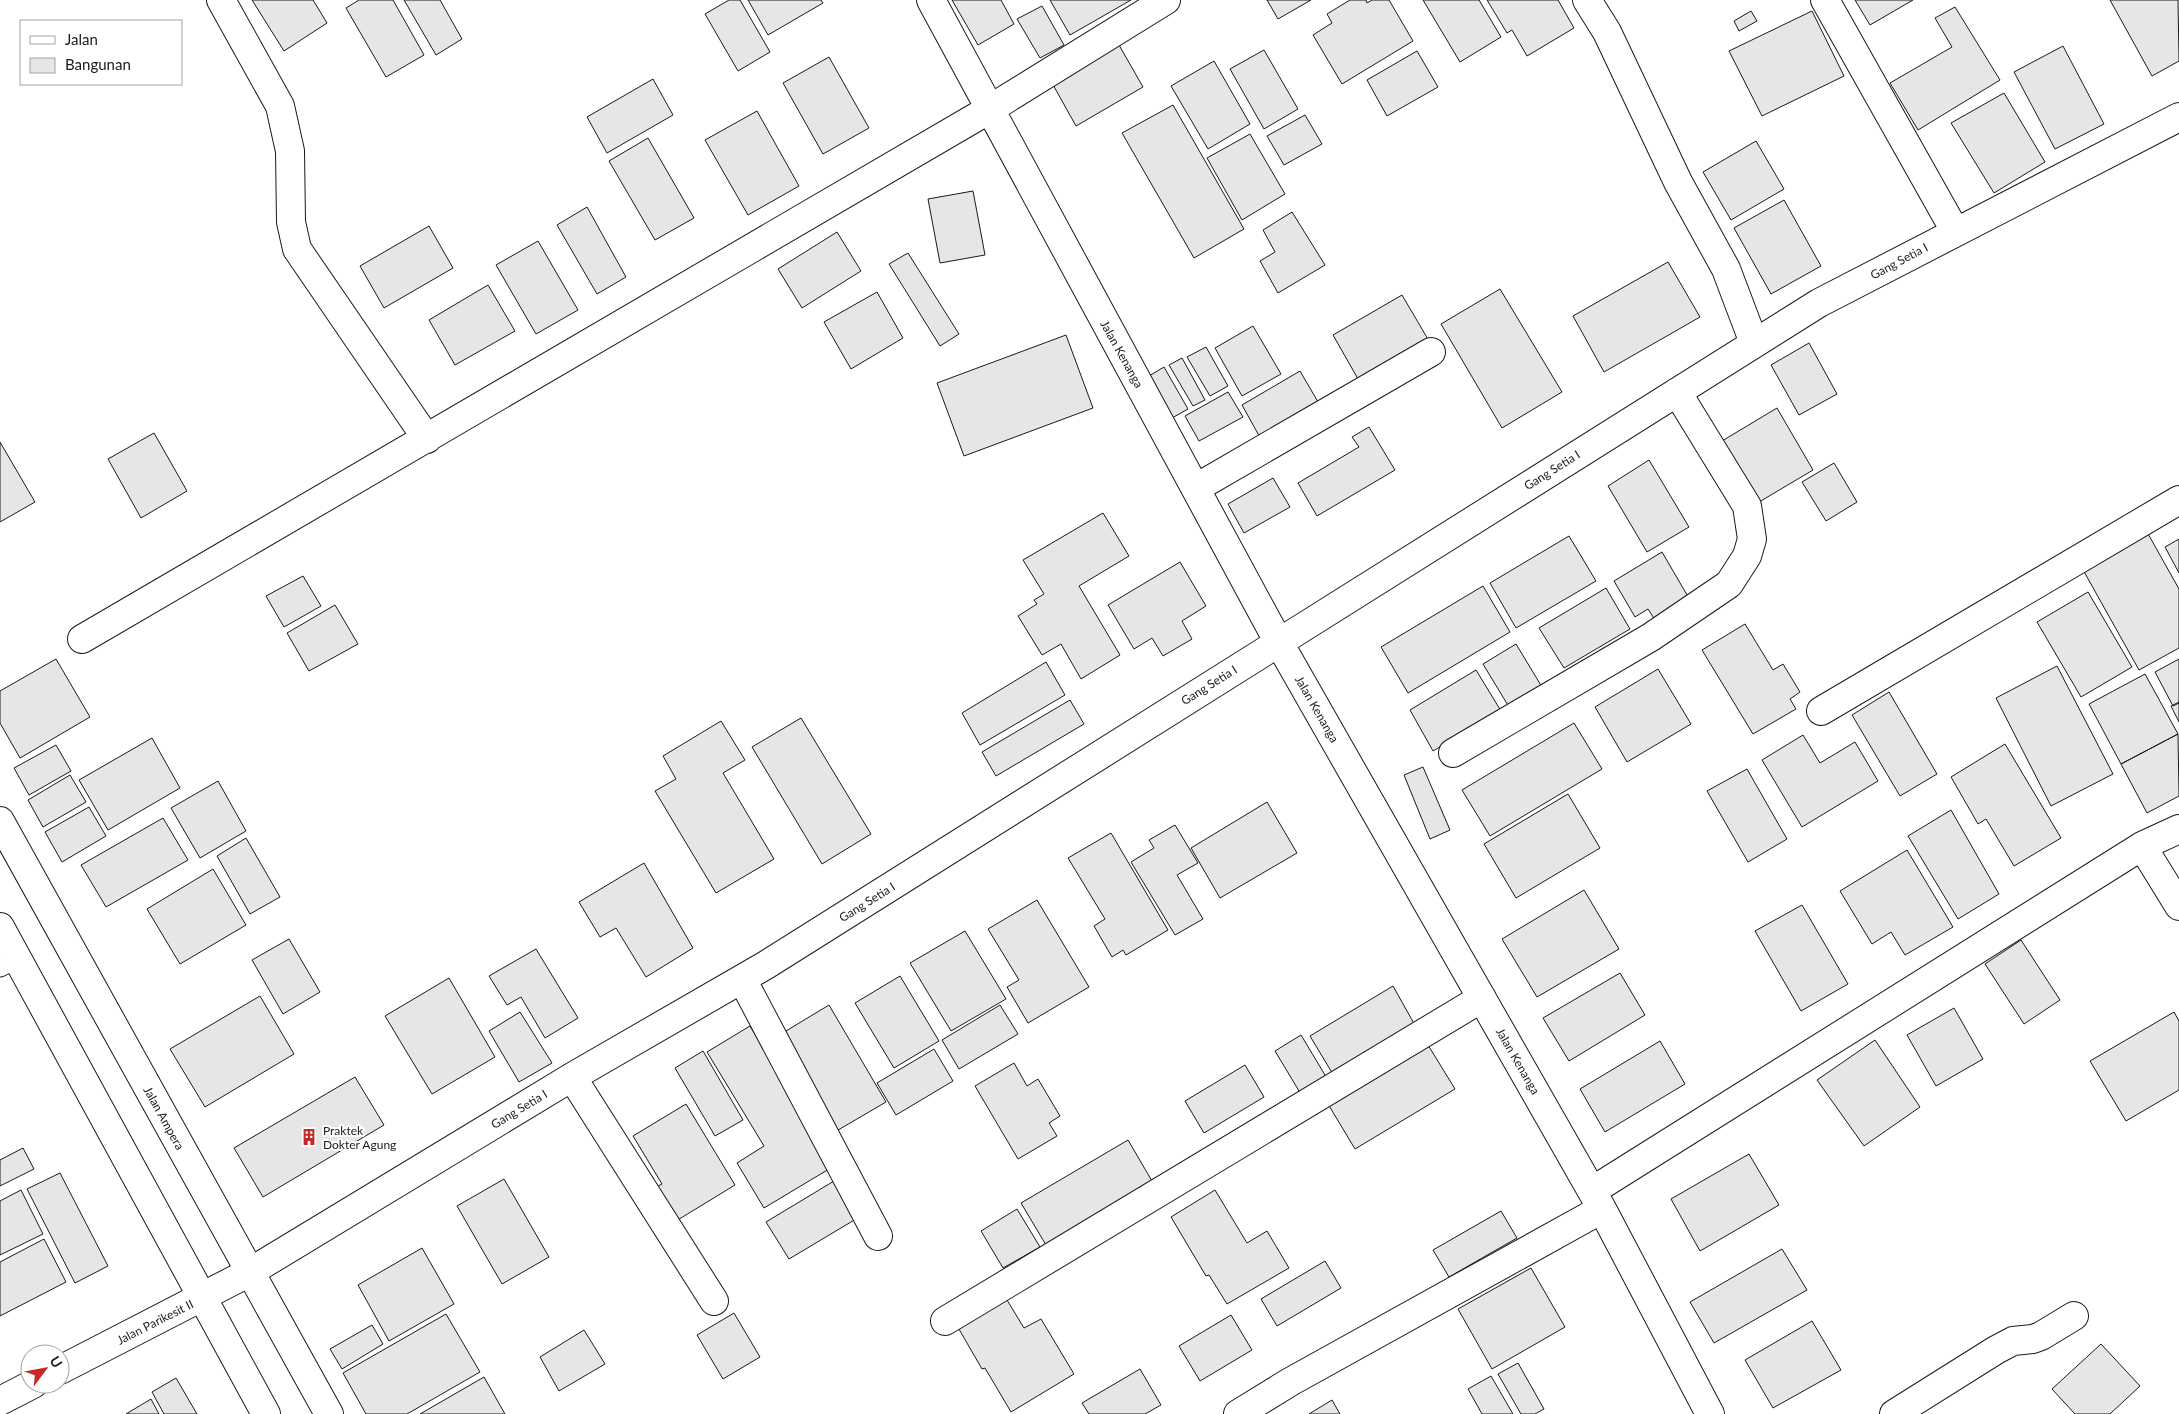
<svg xmlns="http://www.w3.org/2000/svg" width="2179" height="1414" font-family="Lato,sans-serif">
  <rect width="100%" height="100%" fill="#fff"/>
  <!-- building -->
  <path fill="#e6e6e6" stroke="#1a1a1a" d="M252 0H313L327 23 284 51Z
    M359 0H393L424 55 386 77 346 8Z
    M404 0H440L462 39 436 55Z
    M729 0H740L770 52 738 71 705 14Z
    M748 0H821L823 3 768 35Z
    M952 0H1001L1014 24 978 45Z
    M1050 0H1131L1070 35Z
    M1267 0H1311L1278 19Z
    M1350 0H1366L1367 3 1372 0H1389L1413 41 1342 84 1313 35 1332 23 1327 14Z
    M1423 0H1479L1501 37 1460 62Z
    M1487 0H1558L1574 28 1527 56 1512 30 1507 33Z
    M1855 0H1913L1870 25Z
    M2110 0H2178L2179 61 2152 76Z
    M1042 6 1064 45 1040 58 1017 19Z
    M1955 7 2000 80 1918 130 1890 83 1952 47 1935 18Z
    M1751 11 1757 21 1739 31 1734 21Z
    M1812 11 1844 76 1762 116 1729 51Z
    M1119 45 1143 87 1076 126 1052 83Z
    M2063 46 2104 124 2055 149 2014 72Z
    M1264 50 1298 109 1264 129 1230 69Z
    M1417 51 1438 87 1387 116 1367 80Z
    M829 57 869 128 823 154 783 83Z
    M1214 61 1250 124 1208 149 1171 86Z
    M653 79 673 115 607 153 587 117Z
    M2004 93 2045 162 1994 193 1951 123Z
    M1173 105 1244 229 1194 258 1122 133Z
    M757 111 799 186 748 215 705 140Z
    M1305 115 1322 144 1284 165 1267 136Z
    M1250 134 1285 194 1242 220 1207 158Z
    M648 138 694 218 655 240 609 161Z
    M1756 141 1784 189 1731 220 1703 172Z
    M973 191 985 255 940 263 928 199Z
    M1784 200 1821 266 1771 294 1734 228Z
    M587 207 626 277 597 294 557 225Z
    M1292 212 1325 265 1278 293 1260 261 1275 252 1263 230Z
    M429 226 453 268 384 308 360 266Z
    M837 232 861 271 802 308 778 269Z
    M538 241 578 310 536 334 496 265Z
    M908 253 959 334 940 346 889 264Z
    M1668 262 1700 317 1604 372 1573 316Z
    M488 285 515 331 455 365 429 320Z
    M1500 289 1562 392 1502 428 1441 324Z
    M877 292 903 338 851 369 824 322Z
    M1402 295 1432 346 1362 386 1333 335Z
    M1253 326 1281 374 1242 396 1215 348Z
    M1066 335 1093 408 964 456 937 383Z
    M1809 343 1837 394 1799 415 1771 365Z
    M1206 347 1228 386 1210 396 1187 357Z
    M1182 358 1205 400 1193 406 1169 365Z
    M1164 367 1188 409 1172 418 1149 376Z
    M1300 371 1321 407 1262 441 1242 405Z
    M1228 392 1243 417 1199 441 1185 416Z
    M1777 408 1813 470 1749 508 1712 447Z
    M1369 427 1395 470 1317 516 1298 483 1359 447 1352 437Z
    M154 433 187 491 141 518 108 459Z
    M0 442 35 502 0 522Z
    M1649 460 1689 527 1647 552 1608 486Z
    M1834 463 1857 502 1826 521 1802 482Z
    M1273 478 1290 507 1244 533 1228 504Z
    M1103 513 1129 556 1079 586 1120 655 1081 679 1061 644 1042 655 1018 616 1037 604 1034 600 1044 594 1023 560Z
    M2147 532 2179 589V648L2139 670 2082 568Z
    M1569 536 1596 581 1516 628 1490 583Z
    M2179 539V573L2165 547Z
    M1662 552 1690 600 1655 620 1648 609 1635 617 1614 581Z
    M1180 562 1206 606 1182 621 1192 639 1163 656 1152 638 1134 649 1108 605Z
    M303 576 321 606 284 627 266 596Z
    M1483 586 1510 632 1408 693 1381 647Z
    M1606 588 1630 629 1564 668 1539 628Z
    M2088 592 2132 667 2081 697 2037 622Z
    M335 605 358 644 309 671 287 633Z
    M1745 624 1773 670 1783 664 1800 692 1790 699 1796 709 1753 734 1702 650Z
    M1516 644 1545 692 1512 712 1483 664Z
    M56 659 90 717 20 758 0 723V691Z
    M2179 659V703L2173 706 2155 672Z
    M1046 662 1065 695 980 745 962 713Z
    M2057 666 2113 774 2051 806 1996 698Z
    M1658 669 1691 724 1627 762 1595 707Z
    M1476 670 1501 711 1433 751 1410 710Z
    M2145 674 2178 734 2121 764 2089 704Z
    M1889 692 1937 774 1900 796 1852 715Z
    M1070 700 1084 724 996 776 982 752Z
    M2179 702V722L2171 706Z
    M801 718 871 834 822 864 752 747Z
    M721 721 745 760 723 773 774 859 716 893 655 791 676 779 663 756Z
    M1574 723 1602 769 1490 836 1462 790Z
    M2178 734 2179 796 2147 813 2121 764Z
    M1803 735 1820 763 1855 742 1878 781 1802 827 1762 760Z
    M152 738 180 788 108 830 79 780Z
    M2005 744 2061 838 2014 866 1986 819 1978 824 1951 777Z
    M56 745 71 771 29 795 14 768Z
    M1423 767 1450 830 1430 839 1404 775Z
    M1747 769 1787 839 1748 862 1707 791Z
    M70 775 86 802 43 827 28 800Z
    M218 781 246 831 200 858 171 808Z
    M1568 794 1600 848 1516 898 1484 844Z
    M1267 802 1297 853 1220 898 1191 848Z
    M89 807 106 836 62 862 45 832Z
    M1951 810 1999 894 1958 919 1908 836Z
    M163 818 188 860 106 907 81 865Z
    M1175 825 1198 863 1177 875 1203 919 1175 935 1131 862 1154 848 1149 840Z
    M1111 833 1168 930 1126 955 1123 950 1112 957 1094 926 1105 919 1068 858Z
    M246 838 280 897 250 914 217 856Z
    M1907 850 1953 927 1905 955 1891 932 1872 944 1840 891Z
    M644 863 693 948 646 977 616 928 600 937 579 902Z
    M213 869 246 925 180 964 147 909Z
    M1584 890 1619 949 1537 997 1502 939Z
    M1037 900 1089 987 1028 1023 1007 987 1019 980 988 929Z
    M1802 905 1848 984 1801 1011 1755 931Z
    M965 931 1006 999 951 1031 910 963Z
    M289 939 320 992 283 1014 252 960Z
    M2021 940 2060 1000 2024 1024 1985 964Z
    M536 949 578 1018 545 1038 521 997 507 1005 489 976Z
    M1620 973 1645 1015 1569 1061 1543 1018Z
    M900 976 939 1041 894 1068 855 1003Z
    M449 978 495 1057 432 1094 385 1016Z
    M1393 986 1416 1027 1334 1076 1310 1036Z
    M260 996 294 1054 205 1107 170 1049Z
    M829 1005 886 1102 833 1133 776 1037Z
    M1000 1005 1018 1034 959 1069 942 1040Z
    M1954 1008 1983 1059 1936 1086 1907 1035Z
    M520 1012 552 1063 519 1082 489 1031Z
    M2174 1012 2179 1021V1090L2126 1121 2090 1061Z
    M750 1026 834 1166 764 1208 737 1163 764 1146 707 1052Z
    M1301 1035 1328 1080 1302 1096 1275 1051Z
    M1875 1040 1920 1107 1864 1146 1817 1080Z
    M1660 1041 1685 1084 1605 1132 1580 1089Z
    M1428 1045 1455 1089 1355 1149 1328 1104Z
    M934 1049 953 1081 896 1115 877 1083Z
    M703 1051 743 1120 715 1136 675 1068Z
    M1014 1063 1027 1086 1038 1079 1060 1116 1049 1123 1057 1136 1018 1159 975 1086Z
    M1245 1065 1264 1097 1204 1133 1185 1101Z
    M355 1077 384 1125 263 1197 234 1148Z
    M686 1104 735 1185 676 1221 656 1187 662 1184 633 1136Z
    M1128 1140 1152 1181 1046 1245 1021 1203Z
    M23 1148 34 1169 0 1186V1160Z
    M1749 1154 1779 1205 1700 1251 1671 1199Z
    M60 1173 108 1266 75 1283 27 1189Z
    M504 1179 549 1257 502 1284 457 1206Z
    M834 1181 856 1219 789 1259 766 1222Z
    M21 1190 43 1234 0 1255V1201Z
    M1215 1190 1247 1243 1267 1231 1289 1268 1227 1304 1209 1275 1206 1276 1171 1217Z
    M1017 1209 1040 1247 1003 1268 981 1231Z
    M1501 1211 1517 1238 1449 1277 1433 1250Z
    M44 1239 66 1282 0 1316V1262Z
    M422 1248 454 1304 389 1341 358 1285Z
    M1782 1249 1807 1290 1714 1343 1690 1302Z
    M1325 1261 1341 1288 1277 1326 1261 1299Z
    M1531 1268 1565 1327 1492 1369 1458 1309Z
    M1004 1295 1024 1328 1041 1319 1074 1374 1011 1412 985 1368 982 1369 956 1324Z
    M734 1313 760 1357 723 1379 697 1335Z
    M446 1314 480 1372 407 1414H366L343 1373Z
    M1231 1315 1252 1350 1200 1381 1179 1346Z
    M1812 1321 1841 1370 1773 1408 1745 1360Z
    M372 1325 383 1344 342 1369 330 1349Z
    M584 1330 605 1364 559 1391 540 1357Z
    M2101 1344 2140 1386 2110 1414H2075L2052 1389Z
    M1518 1363 1544 1409 1535 1414H1521L1498 1374Z
    M1140 1369 1161 1405 1145 1414H1089L1082 1403Z
    M1491 1376 1513 1414H1482L1468 1389Z
    M484 1377 505 1414H420Z
    M176 1378 197 1414H164L152 1392Z
    M151 1399 159 1414H126Z
    M1332 1400 1340 1414H1309Z"/>
  <g fill="none" stroke-linecap="round" stroke-linejoin="round">
    <!-- lane casing -->
    <g stroke="#1a1a1a" stroke-width="21">
      <path id="lane" d="M0 967 17 958"/>
    </g>
    <!-- street casing -->
    <g stroke="#1a1a1a" stroke-width="30">
      <path id="street" d="M221 0 280 106 290 151 291 222 297 249 427 439
        M931 0 1278 641 1602 1209 1710 1414
        M1587 0 1607 32 1678 182 1726 269 1754 343
        M1825 0 1955 231
        M1196 488 1431 352
        M82 639 990 109 1166 0
        M1821 711 2179 500
        M1453 753 1651 637 1729 584 1747 556 1752 539 1747 506 1677 392
        M2142 846 2179 906
        M742 979 878 1236
        M572 1077 714 1301
        M1592 1191 2142 846 2179 829
        M945 1321 1482 998
        M60 1370 250 1272 572 1077 766 965 1819 303 2179 117
        M0 1401 33 1384
        M1238 1414 1290 1382 1602 1209
        M1894 1414 1996 1350 2013 1341 2033 1339 2041 1336 2074 1316"/>
    </g>
    <!-- primary casing -->
    <g stroke="#1a1a1a" stroke-width="30">
      <path id="primary" d="M0 821 329 1414
        M0 927 266 1414"/>
    </g>
    <!-- lane -->
    <use href="#lane" stroke="#fff" stroke-width="19"/>
    <!-- street -->
    <use href="#street" stroke="#fff" stroke-width="28"/>
    <!-- primary -->
    <use href="#primary" stroke="#fff" stroke-width="28"/>
  </g>
  <!-- icons -->
  <defs>
    <g id="building-bare" transform="scale(1.35)"><path d="M-4-6H4V6H1V3H-1V6H-4ZM-2.5-4.3h1.7v1.8h-1.7ZM.8-4.3h1.7v1.8H.8ZM-2.5-1h1.7V.8h-1.7ZM.8-1h1.7V.8H.8Z" fill="#c62828" stroke="#fff" stroke-width="2.5" paint-order="stroke"/></g>
  </defs>
  <g fill-rule="evenodd">
    <use href="#building-bare" x="309" y="1137"/>
  </g>
  <g text-anchor="middle" dominant-baseline="central" stroke-width="4" stroke-linejoin="round" paint-order="stroke">
    <!-- street labels -->
    <g font-size="12" fill="#1a1a1a" stroke="#fff">
      <text transform="translate(1899 261) rotate(-28)">Gang Setia I</text>
      <text transform="translate(1122 354) rotate(61)">Jalan Kenanga</text>
      <text transform="translate(1552 470) rotate(-32)">Gang Setia I</text>
      <text transform="translate(1209 685) rotate(-32)">Gang Setia I</text>
      <text transform="translate(1317 709) rotate(60)">Jalan Kenanga</text>
      <text transform="translate(867 902) rotate(-32)">Gang Setia I</text>
      <text transform="translate(1518 1061) rotate(60)">Jalan Kenanga</text>
      <text transform="translate(519 1109) rotate(-31)">Gang Setia I</text>
      <text transform="translate(164 1118) rotate(61)">Jalan Ampera</text>
      <text transform="translate(155 1322) rotate(-27)">Jalan Parikesit II</text>
    </g>
    <!-- poi labels -->
    <g font-size="12" fill="#1a1a1a" stroke="#fff" text-anchor="start">
      <text x="323" y="1130">Praktek<tspan x="323" dy="14">Dokter Agung</tspan></text>
    </g>
  </g>
  <!-- legend -->
  <rect x="20" y="20" width="162" height="65" fill="#ffffff" stroke="#a3a3a3"/>
  <rect x="30" y="36" width="25" height="8" fill="#ffffff" stroke="#a3a3a3"/>
  <text x="65" y="45" font-size="15" fill="#1a1a1a">Jalan</text>
  <rect x="30" y="58" width="25" height="15" fill="#e6e6e6" stroke="#a3a3a3"/>
  <text x="65" y="70" font-size="15" fill="#1a1a1a">Bangunan</text>
  <!-- north arrow -->
  <g transform="translate(45 1369) rotate(58)"><circle r="24" fill="#ffffff" stroke="#a3a3a3"/>
  <path d="M0-4L9 19L0 12L-9 19Z" fill="#c62828"/>
  <text y="-8" font-size="14" font-weight="bold" text-anchor="middle" fill="#1a1a1a">U</text>
  </g>
</svg>
